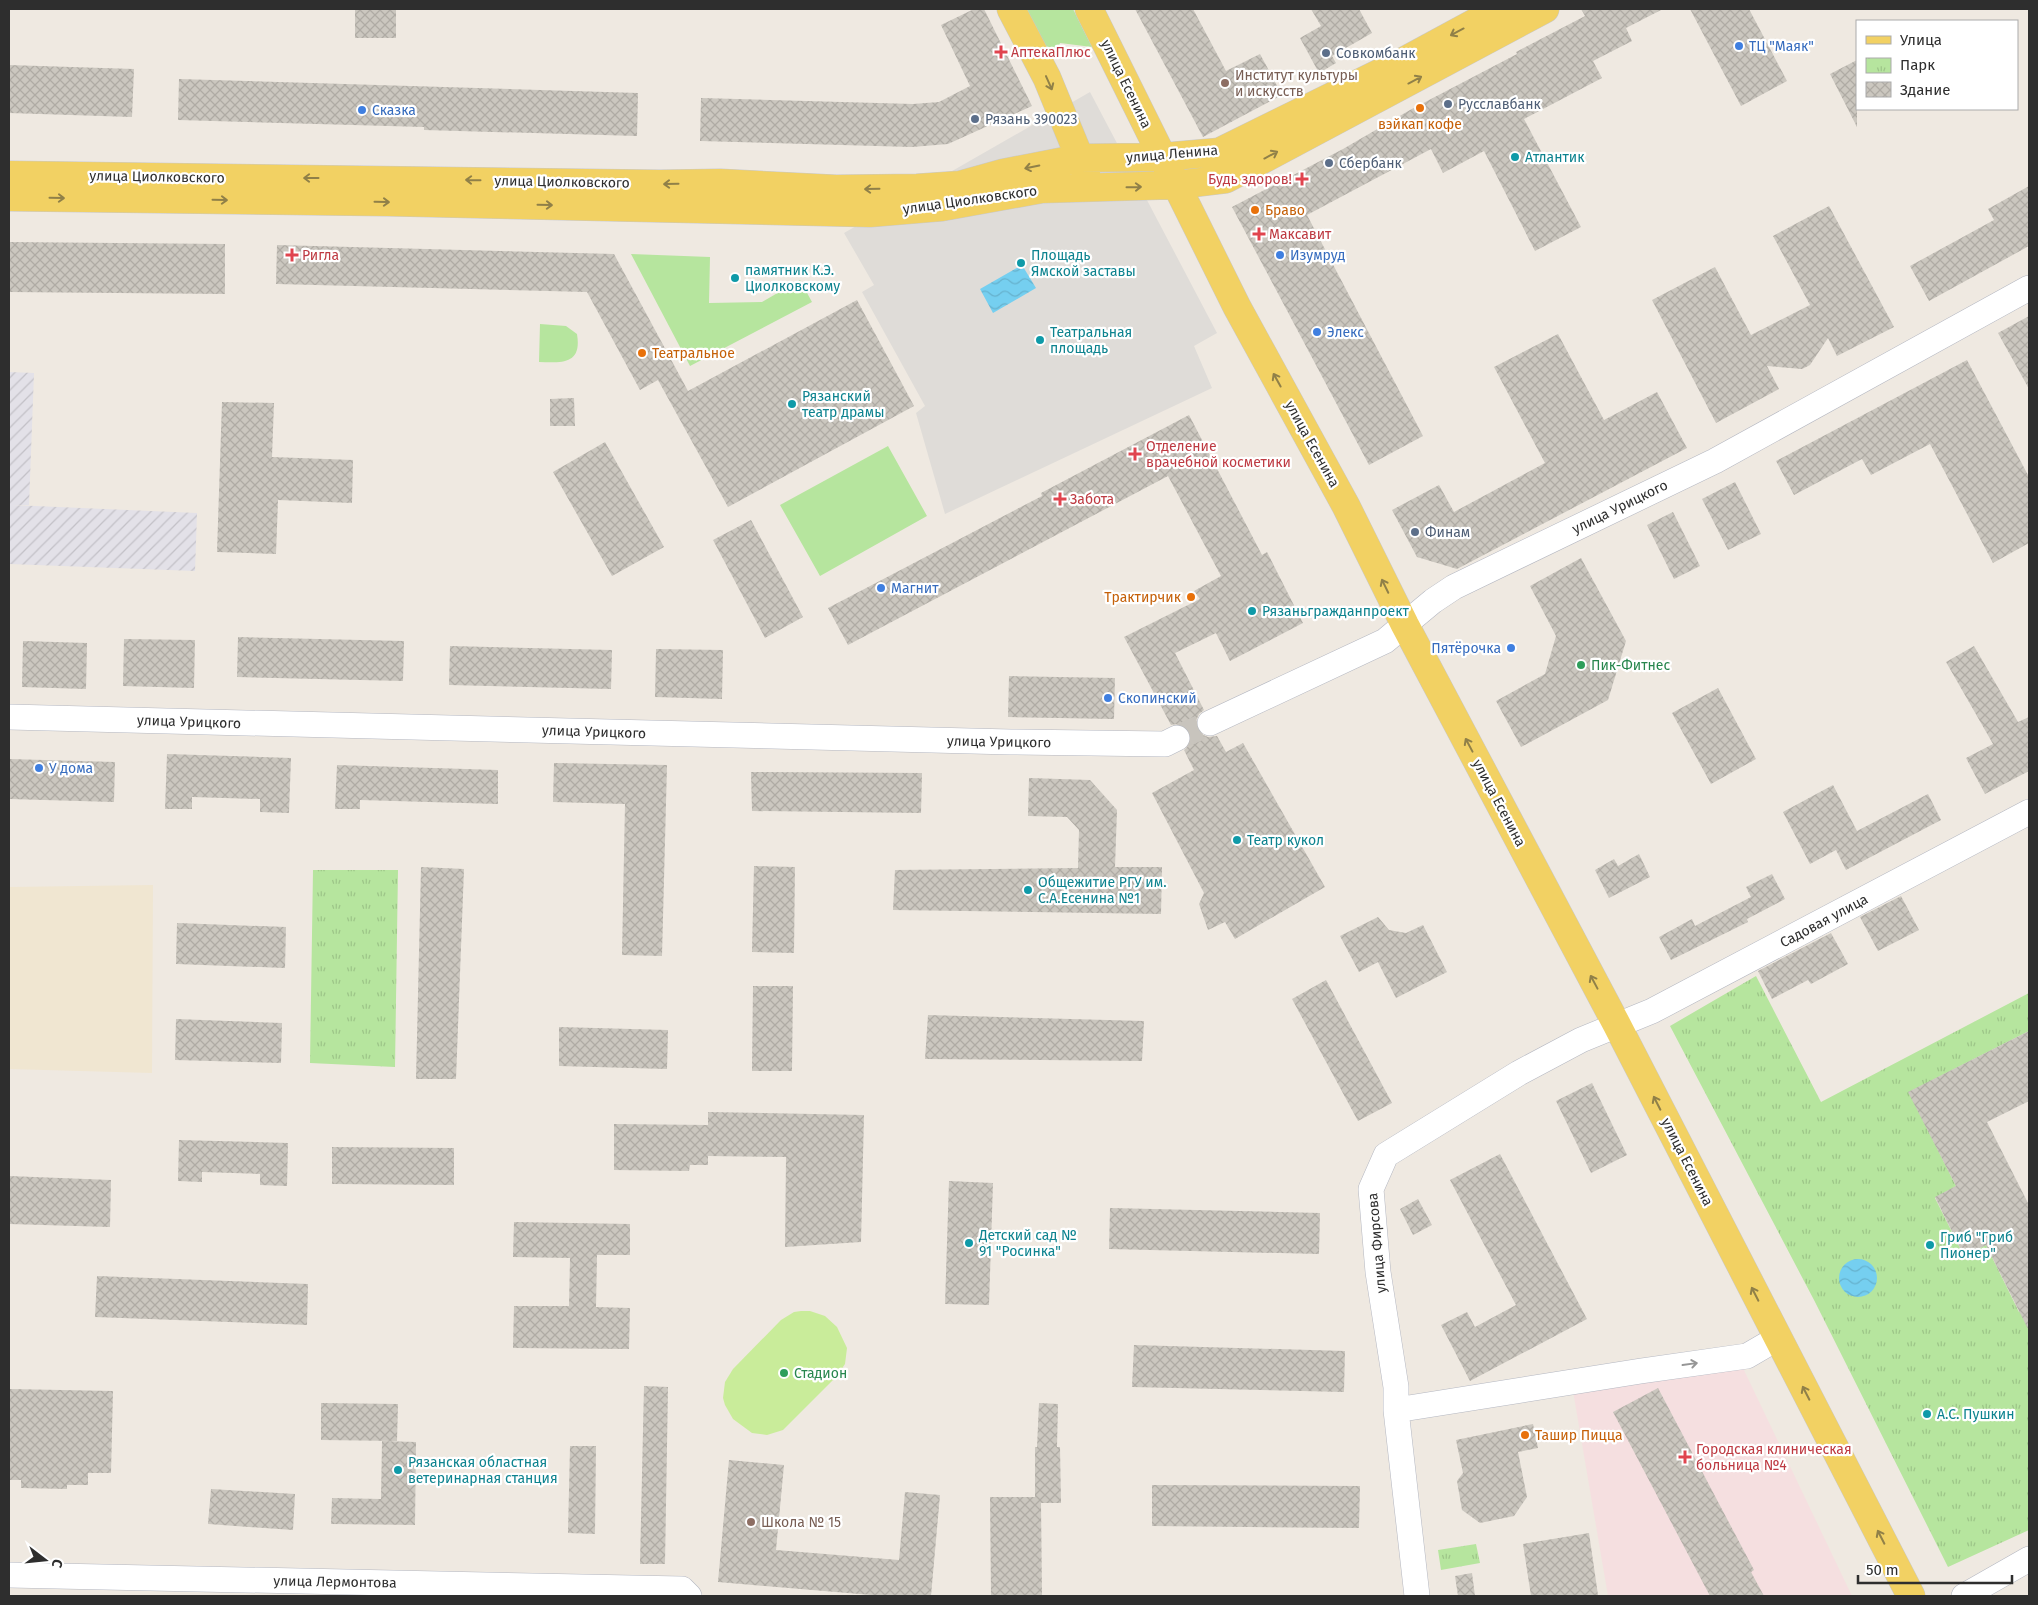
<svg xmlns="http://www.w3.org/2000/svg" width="2038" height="1605" font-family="'Fira Sans',sans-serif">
  <defs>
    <pattern id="industrial-furrows" width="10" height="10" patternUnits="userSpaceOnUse" patternTransform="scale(1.25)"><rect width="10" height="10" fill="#e3e1e8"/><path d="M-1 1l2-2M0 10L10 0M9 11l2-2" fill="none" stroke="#c3c1c7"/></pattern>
    <pattern id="park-tufts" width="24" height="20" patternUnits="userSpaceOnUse" patternTransform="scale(1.25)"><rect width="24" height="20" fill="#b6e59e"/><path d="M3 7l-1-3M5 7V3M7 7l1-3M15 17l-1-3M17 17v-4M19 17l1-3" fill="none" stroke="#9dc588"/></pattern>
    <pattern id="water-waves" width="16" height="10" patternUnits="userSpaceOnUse" patternTransform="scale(1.25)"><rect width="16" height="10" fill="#75cff0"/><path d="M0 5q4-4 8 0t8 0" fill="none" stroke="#66b2ce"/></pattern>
    <pattern id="building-cross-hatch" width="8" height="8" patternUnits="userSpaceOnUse" patternTransform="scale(1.25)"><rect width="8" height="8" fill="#cbc7bf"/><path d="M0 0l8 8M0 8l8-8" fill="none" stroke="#afaba4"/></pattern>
  </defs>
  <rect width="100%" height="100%" fill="#efe9e1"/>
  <!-- industrial -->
  <path fill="url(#industrial-furrows)" d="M9 372 34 373 29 505H12L197 513 195 571 9 564Z"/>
  <!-- education -->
  <path fill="#f0e6d1" d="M153 885 152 1073 9 1069V887Z"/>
  <!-- medical -->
  <path fill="#f5dfe0" d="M1743 1368 1852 1596H1608L1573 1391Z"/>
  <!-- grass -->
  <path fill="#b6e59e" d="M1020 9H1073L1092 47 1060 43 1050 69Z
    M631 254 710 257 709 303 762 302 800 280 812 302 690 366Z
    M540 324 566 326 577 334C582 364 563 363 539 362Z
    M888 446 927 516 820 576 780 505Z"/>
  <!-- park -->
  <path fill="url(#park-tufts)" d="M313 870H398L395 1067 310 1063Z
    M1756 976 1821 1102 2029 993V1031L1909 1092 1956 1186 1935 1198 1964 1256 1986 1245 2019 1312 2029 1307V1530L1948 1567 1814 1300 1670 1026Z
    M1476 1544 1480 1563 1441 1570 1438 1550Z"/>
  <!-- pitch -->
  <path fill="#c9ec9a" d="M801 1311H810L825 1316 837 1327 847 1348 845 1364 836 1377 783 1430 767 1435 752 1433 733 1419 725 1405 723 1398 725 1382 733 1369 781 1320 794 1312Z"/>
  <!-- plaza -->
  <path fill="#dfdcd8" d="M1090 92 1217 333 1194 346 1212 388 945 514 916 413 925 406 862 292 874 285 844 233Z"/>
  <!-- water -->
  <path fill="url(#water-waves)" d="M1022 265 1036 288 993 313 980 289Z
    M1839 1278a19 19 0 1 1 38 0a19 19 0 1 1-38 0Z"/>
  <!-- building -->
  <path fill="url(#building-cross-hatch)" d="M355 9H396V38H355Z
    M974 9H984L1032 106 948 144 912 147 700 141 701 98 913 104 939 102 970 86 941 25Z
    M1135 9H1193L1226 71 1260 54 1282 95 1203 137Z
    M1311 9H1359L1372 33 1332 56 1336 63 1319 73 1300 38 1321 26Z
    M1581 9H1663L1626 28 1632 41 1593 61 1602 78 1524 119 1581 227 1535 251 1484 151 1443 173 1431 149 1307 215 1423 436 1369 465 1232 207 1343 149 1410 110 1517 54 1516 52 1585 16Z
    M1690 9H1749L1787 81 1741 106Z
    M1857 60V127L1830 74Z
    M9 65 134 69 132 117 9 113Z
    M179 79 638 93 637 136 424 130V127L178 120Z
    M2029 186V246L1929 301 1910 266 1994 220 1988 209Z
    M1829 206 1894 327 1837 356 1828 338 1810 365 1802 369 1767 366 1779 389 1716 423 1652 300 1715 267 1751 335 1810 305 1773 236Z
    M9 242 225 244V294L9 292Z
    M277 245 614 254 688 391 857 300 914 406 728 507 658 380 640 390 587 292 276 284Z
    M2029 316V389L1998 333Z
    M1558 334 1604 420 1657 392 1687 448 1457 569 1417 557 1392 510 1439 485 1454 512 1545 463 1494 367Z
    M1967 360 2029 477V543L1993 563 1930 444 1871 475 1862 459 1794 495 1776 461Z
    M574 398 575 426H550V399Z
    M222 402 274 403 272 457 353 460 352 503 278 500 276 554 217 552Z
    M1189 415 1262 555 1267 552 1303 623 1230 661 1216 633 1175 653 1204 710 1199 714 1196 721 1197 730 1201 734 1208 737 1217 736 1226 752 1243 743 1325 887 1235 939 1225 922 1208 930 1199 904 1204 893 1152 793 1194 770 1184 750 1189 745 1191 739 1190 732 1184 726 1177 724 1171 725 1124 637 1200 599 1194 591 1221 576 1168 476 848 645 828 608 1042 496 1041 493Z
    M605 442 664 547 612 576 553 472Z
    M1735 482 1761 534 1728 550 1702 499Z
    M1673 512 1700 566 1674 579 1647 525Z
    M751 520 803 617 765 638 713 540Z
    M1581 558 1626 641 1608 700 1521 747 1496 701 1545 674 1556 636 1530 586Z
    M238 637 404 641 403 681 237 677Z
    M124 639 195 640 194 688 123 686Z
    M23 641 87 643 86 689 22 687Z
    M450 646 612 650 611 689 449 685Z
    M1974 646 2018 722 2029 717V771L1985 794 1966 758 1993 744 1946 662Z
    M656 649 723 650 722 699 655 697Z
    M1009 676 1115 678 1114 719 1008 717Z
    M1718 688 1756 759 1711 784 1672 713Z
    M167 754 291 758 289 813 260 812V799L192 797V809H165Z
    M9 759 115 762 114 802 9 799Z
    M554 763 667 765 662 956 622 955 625 804 553 802Z
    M337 765 498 770V804L360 800V809H335Z
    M751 772 922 773 921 813 752 811Z
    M1029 778 1090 780 1117 810 1115 867H1162L1161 914 893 910 895 870 1078 868 1079 830 1067 817 1028 816Z
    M1833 785 1857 831 1928 794 1941 820 1846 870 1836 850 1810 864 1783 812Z
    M1639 854 1650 877 1609 898 1595 870 1614 859 1618 866Z
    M754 866 795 867 794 953 752 952Z
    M421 867 464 869 456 1079H416Z
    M1772 874 1785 899 1747 919 1748 922 1671 960 1659 937 1692 919 1695 926 1751 897 1746 887Z
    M1901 896 1919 930 1878 951 1860 917Z
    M1378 917 1389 930 1406 933 1423 925 1447 972 1396 998 1378 962 1359 972 1340 936Z
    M177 923 286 927 285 968 176 964Z
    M1831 933 1848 964 1811 984 1808 980 1772 999 1758 971Z
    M1326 980 1392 1103 1358 1121 1292 999Z
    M753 986H793L792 1071H752Z
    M928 1015 1144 1021 1142 1061 925 1059Z
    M176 1019 282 1023 281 1063 175 1060Z
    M559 1027 668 1030 667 1069 559 1066Z
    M2029 1031V1101L1987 1122 2029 1205V1331L1986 1245 1964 1256 1935 1197 1956 1186 1908 1092Z
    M1592 1083 1627 1155 1591 1173 1556 1101Z
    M708 1112 864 1115 861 1242 785 1247 786 1157 708 1156V1165H690L689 1171 614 1170V1124L708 1125Z
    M179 1140 288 1143 287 1186 260 1185V1174L202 1172V1182L178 1181Z
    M332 1147 454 1148V1185L332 1184Z
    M1500 1154 1587 1319 1470 1381 1441 1325 1467 1312 1475 1327 1516 1305 1450 1180Z
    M9 1176 111 1180 110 1227 9 1224Z
    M949 1181 993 1183 989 1305 945 1304Z
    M1418 1199 1432 1225 1413 1235 1400 1209Z
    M1110 1208 1320 1213 1319 1254 1109 1249Z
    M514 1222 630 1224V1255H597L596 1307 630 1308 629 1349 513 1348 514 1306H569L570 1258 513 1257Z
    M97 1276 308 1284 307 1325 95 1317Z
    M1134 1345 1345 1351 1344 1392 1132 1387Z
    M644 1386 668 1387 665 1564H640Z
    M1658 1388 1754 1570 1751 1572 1764 1596H1710L1613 1412Z
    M10 1389 113 1391 111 1473H88V1485H67V1489L21 1488V1480H9Z
    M321 1403 398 1404 397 1441 321 1440Z
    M1039 1403 1058 1404 1057 1447H1060L1061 1503H1041L1042 1596H991L990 1497H1035V1447H1037Z
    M1533 1424 1538 1448 1518 1452 1527 1497 1514 1516 1480 1523 1462 1510 1457 1481 1463 1473 1456 1440Z
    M382 1441 416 1442 415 1525 331 1524 332 1498 381 1499Z
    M570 1446H596L595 1534 568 1533Z
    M729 1460 784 1465 776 1550 899 1560 905 1492 940 1495 931 1596H883L718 1582Z
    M1152 1485 1360 1486 1359 1528 1152 1526Z
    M211 1489 295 1494 293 1530 208 1524Z
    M1589 1533 1598 1595 1531 1596 1523 1544Z
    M1472 1573 1475 1596H1458L1455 1576Z"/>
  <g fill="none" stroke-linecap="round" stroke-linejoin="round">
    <!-- minor-tunnel -->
    <path stroke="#c8c4bd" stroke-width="25" stroke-dasharray="25 12" stroke-linecap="butt" d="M1177 738 1210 723"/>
    <!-- minor casing -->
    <g stroke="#b4b7c1" stroke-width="26">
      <path id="minor" d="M9 717 1011 742 1165 744 1177 738
        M1210 723 1385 641 1433 601 1454 587 1715 461 2029 288
        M1396 1410 1641 1371 1747 1356 1778 1338
        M9 1575 682 1589 689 1596
        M1417 1596 1396 1410V1387L1378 1272 1371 1189 1386 1155 1519 1073 1581 1040 1652 1011 2029 812
        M1964 1596 2029 1559"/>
    </g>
    <!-- major casing -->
    <g stroke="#c9c9c9" stroke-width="29">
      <path id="major" d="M1011 9 1047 78 1086 173
        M1089 9 1237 307 1346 506 1405 625 1617 1025 1911 1596
        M9 175 660 184 720 183 836 189 917 188 960 185 1003 173 1080 158 1162 157 1219 152 1404 61 1500 9
        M9 197 388 202 870 213 942 207 1042 189 1176 185 1226 179 1545 9"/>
    </g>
    <!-- minor -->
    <use href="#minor" stroke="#fff" stroke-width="25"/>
    <!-- major -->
    <use href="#major" stroke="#f2d163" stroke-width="28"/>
  </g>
  <!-- one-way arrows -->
  <defs><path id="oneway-shaft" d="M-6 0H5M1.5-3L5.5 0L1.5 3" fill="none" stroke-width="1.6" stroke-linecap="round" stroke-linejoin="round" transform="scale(1.25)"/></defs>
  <g stroke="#908048">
    <use href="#oneway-shaft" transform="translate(1457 32) rotate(152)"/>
    <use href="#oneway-shaft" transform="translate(1415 80) rotate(-28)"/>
    <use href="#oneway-shaft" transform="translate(1049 83) rotate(66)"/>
    <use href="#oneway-shaft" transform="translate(1271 155) rotate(-28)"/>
    <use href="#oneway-shaft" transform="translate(1032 167) rotate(168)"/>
    <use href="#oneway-shaft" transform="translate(311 178) rotate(-180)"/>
    <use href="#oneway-shaft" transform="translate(473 180) rotate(-179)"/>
    <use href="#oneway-shaft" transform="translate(671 184) rotate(179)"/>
    <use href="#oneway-shaft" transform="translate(1134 187) rotate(-1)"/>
    <use href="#oneway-shaft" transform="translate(872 189) rotate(179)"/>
    <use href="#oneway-shaft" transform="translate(57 198) rotate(1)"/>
    <use href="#oneway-shaft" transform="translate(220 200) rotate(1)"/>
    <use href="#oneway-shaft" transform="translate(382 202) rotate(1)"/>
    <use href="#oneway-shaft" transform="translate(545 205) rotate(1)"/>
    <use href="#oneway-shaft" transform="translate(1277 380) rotate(-119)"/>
    <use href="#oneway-shaft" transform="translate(1385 586) rotate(-116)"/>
    <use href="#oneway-shaft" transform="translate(1469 745) rotate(-118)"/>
    <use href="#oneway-shaft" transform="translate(1594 982) rotate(-118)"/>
    <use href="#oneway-shaft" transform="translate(1657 1103) rotate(-117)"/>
    <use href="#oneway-shaft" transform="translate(1755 1294) rotate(-117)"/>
    <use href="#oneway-shaft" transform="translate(1806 1393) rotate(-117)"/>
    <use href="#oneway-shaft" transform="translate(1881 1537) rotate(-117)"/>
  </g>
  <use stroke="#969696" href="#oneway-shaft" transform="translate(1690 1364) rotate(-8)"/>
  <!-- markers -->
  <g fill="#3f7fe0" stroke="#fff" stroke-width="2">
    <circle cx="1739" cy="46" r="5"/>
    <circle cx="362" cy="110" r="5"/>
    <circle cx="1280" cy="255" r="5"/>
    <circle cx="1317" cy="332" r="5"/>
    <circle cx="881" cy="588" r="5"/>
    <circle cx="1511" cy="648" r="5"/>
    <circle cx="1108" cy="698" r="5"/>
    <circle cx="39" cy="768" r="5"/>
  </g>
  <g fill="#e0444e" stroke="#fff" stroke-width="2">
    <path d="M998.5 44.5h5v5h5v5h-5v5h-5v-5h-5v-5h5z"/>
    <path d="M1299.5 171.5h5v5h5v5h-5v5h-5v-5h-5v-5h5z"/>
    <path d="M1256.5 226.5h5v5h5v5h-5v5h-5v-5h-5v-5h5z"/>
    <path d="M289.5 247.5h5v5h5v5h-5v5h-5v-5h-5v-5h5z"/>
    <path d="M1132.5 446.5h5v5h5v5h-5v5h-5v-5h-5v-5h5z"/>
    <path d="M1057.5 491.5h5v5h5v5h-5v5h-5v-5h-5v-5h5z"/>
    <path d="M1682.5 1449.5h5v5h5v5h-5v5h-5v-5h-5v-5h5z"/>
  </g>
  <g fill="#5c6f8a" stroke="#fff" stroke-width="2">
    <circle cx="1326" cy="53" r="5"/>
    <circle cx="1448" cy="104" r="5"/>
    <circle cx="975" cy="119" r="5"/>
    <circle cx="1329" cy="163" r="5"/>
    <circle cx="1415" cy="532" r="5"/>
  </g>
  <g fill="#8d6e63" stroke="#fff" stroke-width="2">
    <circle cx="1225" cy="83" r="5"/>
    <circle cx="751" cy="1522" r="5"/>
  </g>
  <g fill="#e8710a" stroke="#fff" stroke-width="2">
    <circle cx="1420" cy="108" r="5"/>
    <circle cx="1255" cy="210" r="5"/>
    <circle cx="642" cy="353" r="5"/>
    <circle cx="1191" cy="597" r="5"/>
    <circle cx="1525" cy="1435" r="5"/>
  </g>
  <g fill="#0f9aa8" stroke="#fff" stroke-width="2">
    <circle cx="1515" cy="157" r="5"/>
    <circle cx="1021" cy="263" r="5"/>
    <circle cx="735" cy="278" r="5"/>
    <circle cx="1040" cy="340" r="5"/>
    <circle cx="792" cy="404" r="5"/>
    <circle cx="1252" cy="611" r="5"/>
    <circle cx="1237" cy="840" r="5"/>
    <circle cx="1028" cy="890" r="5"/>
    <circle cx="969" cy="1243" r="5"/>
    <circle cx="1930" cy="1245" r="5"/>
    <circle cx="1927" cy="1414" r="5"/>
    <circle cx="398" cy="1470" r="5"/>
  </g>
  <g fill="#2e9e5b" stroke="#fff" stroke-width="2">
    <circle cx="1581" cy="665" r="5"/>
    <circle cx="784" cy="1373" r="5"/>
  </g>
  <g text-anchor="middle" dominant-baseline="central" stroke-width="4.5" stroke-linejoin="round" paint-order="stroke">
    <!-- shop labels -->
    <g font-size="14" fill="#366cbe" stroke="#fff" text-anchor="start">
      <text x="1749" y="46">ТЦ "Маяк"</text>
      <text x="372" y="110">Сказка</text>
      <text x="1290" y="255">Изумруд</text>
      <text x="1327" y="332">Элекс</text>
      <text x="891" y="588">Магнит</text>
      <text x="1501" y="648" text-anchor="end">Пятёрочка</text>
      <text x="1118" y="698">Скопинский</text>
      <text x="49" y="768">У дома</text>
    </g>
    <!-- health labels -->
    <g font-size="14" fill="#be3a42" stroke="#fff" text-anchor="start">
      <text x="1011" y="52">АптекаПлюс</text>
      <text x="1292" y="179" text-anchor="end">Будь здоров!</text>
      <text x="1269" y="234">Максавит</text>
      <text x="302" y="255">Ригла</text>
      <text x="1146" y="446">Отделение<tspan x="1146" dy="16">врачебной косметики</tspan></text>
      <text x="1070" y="499">Забота</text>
      <text x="1696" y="1449">Городская клиническая<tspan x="1696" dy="16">больница №4</tspan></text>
    </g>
    <!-- service labels -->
    <g font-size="14" fill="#4e5e75" stroke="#fff" text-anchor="start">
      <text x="1336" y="53">Совкомбанк</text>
      <text x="1458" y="104">Русславбанк</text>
      <text x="985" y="119">Рязань 390023</text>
      <text x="1339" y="163">Сбербанк</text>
      <text x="1425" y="532">Финам</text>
    </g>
    <!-- education labels -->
    <g font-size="14" fill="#785e54" stroke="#fff" text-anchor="start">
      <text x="1235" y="75">Институт культуры<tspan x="1235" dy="16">и искусств</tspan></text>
      <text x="761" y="1522">Школа № 15</text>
    </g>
    <!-- street labels -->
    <g font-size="14" fill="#2e2e2e" stroke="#fff">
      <text transform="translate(1126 84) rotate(64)">улица Есенина</text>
      <text transform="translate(1172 154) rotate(-5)">улица Ленина</text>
      <text transform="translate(157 177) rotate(1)">улица Циолковского</text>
      <text transform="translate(562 182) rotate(1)">улица Циолковского</text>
      <text transform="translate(970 200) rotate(-8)">улица Циолковского</text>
      <text transform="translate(1312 444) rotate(61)">улица Есенина</text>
      <text transform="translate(1620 507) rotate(-26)">улица Урицкого</text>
      <text transform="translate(189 722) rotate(2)">улица Урицкого</text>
      <text transform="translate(594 732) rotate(2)">улица Урицкого</text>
      <text transform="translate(999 742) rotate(1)">улица Урицкого</text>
      <text transform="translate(1499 803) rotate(62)">улица Есенина</text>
      <text transform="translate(1824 921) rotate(-28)">Садовая улица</text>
      <text transform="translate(1687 1162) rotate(63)">улица Есенина</text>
      <text transform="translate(1377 1243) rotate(-95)">улица Фирсова</text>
      <text transform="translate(335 1582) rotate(1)">улица Лермонтова</text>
    </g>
    <!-- food labels -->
    <g font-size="14" fill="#c56008" stroke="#fff" text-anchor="start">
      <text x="1420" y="124" text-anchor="middle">вэйкап кофе</text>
      <text x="1265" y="210">Браво</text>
      <text x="652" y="353">Театральное</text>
      <text x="1181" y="597" text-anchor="end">Трактирчик</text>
      <text x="1535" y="1435">Ташир Пицца</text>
    </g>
    <!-- culture labels -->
    <g font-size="14" fill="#0d838f" stroke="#fff" text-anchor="start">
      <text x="1525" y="157">Атлантик</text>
      <text x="1031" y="255">Площадь<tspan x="1031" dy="16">Ямской заставы</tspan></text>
      <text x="745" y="270">памятник К.Э.<tspan x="745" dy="16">Циолковскому</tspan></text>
      <text x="1050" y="332">Театральная<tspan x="1050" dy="16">площадь</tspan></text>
      <text x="802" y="396">Рязанский<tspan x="802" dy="16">театр драмы</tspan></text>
      <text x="1262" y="611">Рязаньгражданпроект</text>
      <text x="1247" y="840">Театр кукол</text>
      <text x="1038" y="882">Общежитие РГУ им.<tspan x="1038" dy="16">С.А.Есенина №1</tspan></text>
      <text x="979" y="1235">Детский сад №<tspan x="979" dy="16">91 "Росинка"</tspan></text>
      <text x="1940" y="1237">Гриб "Гриб<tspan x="1940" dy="16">Пионер"</tspan></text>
      <text x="1937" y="1414">А.С. Пушкин</text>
      <text x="408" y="1462">Рязанская областная<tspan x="408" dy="16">ветеринарная станция</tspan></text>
    </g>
    <!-- leisure labels -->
    <g font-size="14" fill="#27864d" stroke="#fff" text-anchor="start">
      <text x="1591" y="665">Пик-Фитнес</text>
      <text x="794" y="1373">Стадион</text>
    </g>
  </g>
  <!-- border -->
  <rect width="2038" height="1605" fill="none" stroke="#2e2e2e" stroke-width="20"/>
  <!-- legend -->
  <rect x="1856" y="20" width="162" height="90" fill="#ffffff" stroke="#ababab"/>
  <rect x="1866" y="36" width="25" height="8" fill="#f2d163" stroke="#ababab"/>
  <text x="1900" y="45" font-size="15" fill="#2e2e2e">Улица</text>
  <rect x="1866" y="58" width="25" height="15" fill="url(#park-tufts)" stroke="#ababab"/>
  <text x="1900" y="70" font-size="15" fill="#2e2e2e">Парк</text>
  <rect x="1866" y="82" width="25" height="15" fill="url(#building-cross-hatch)" stroke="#ababab"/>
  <text x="1900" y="95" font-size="15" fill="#2e2e2e">Здание</text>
  <!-- north arrow -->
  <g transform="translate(45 1560) rotate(106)" stroke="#ffffff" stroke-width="4" paint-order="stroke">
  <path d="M0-4L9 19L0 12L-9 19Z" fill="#2e2e2e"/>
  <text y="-8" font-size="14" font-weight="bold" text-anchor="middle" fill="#2e2e2e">С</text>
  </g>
  <!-- scale -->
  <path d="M1858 1575v8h154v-8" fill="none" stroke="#2e2e2e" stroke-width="2.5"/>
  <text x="1866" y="1575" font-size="15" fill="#2e2e2e" stroke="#ffffff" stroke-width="4" paint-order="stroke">50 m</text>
</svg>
